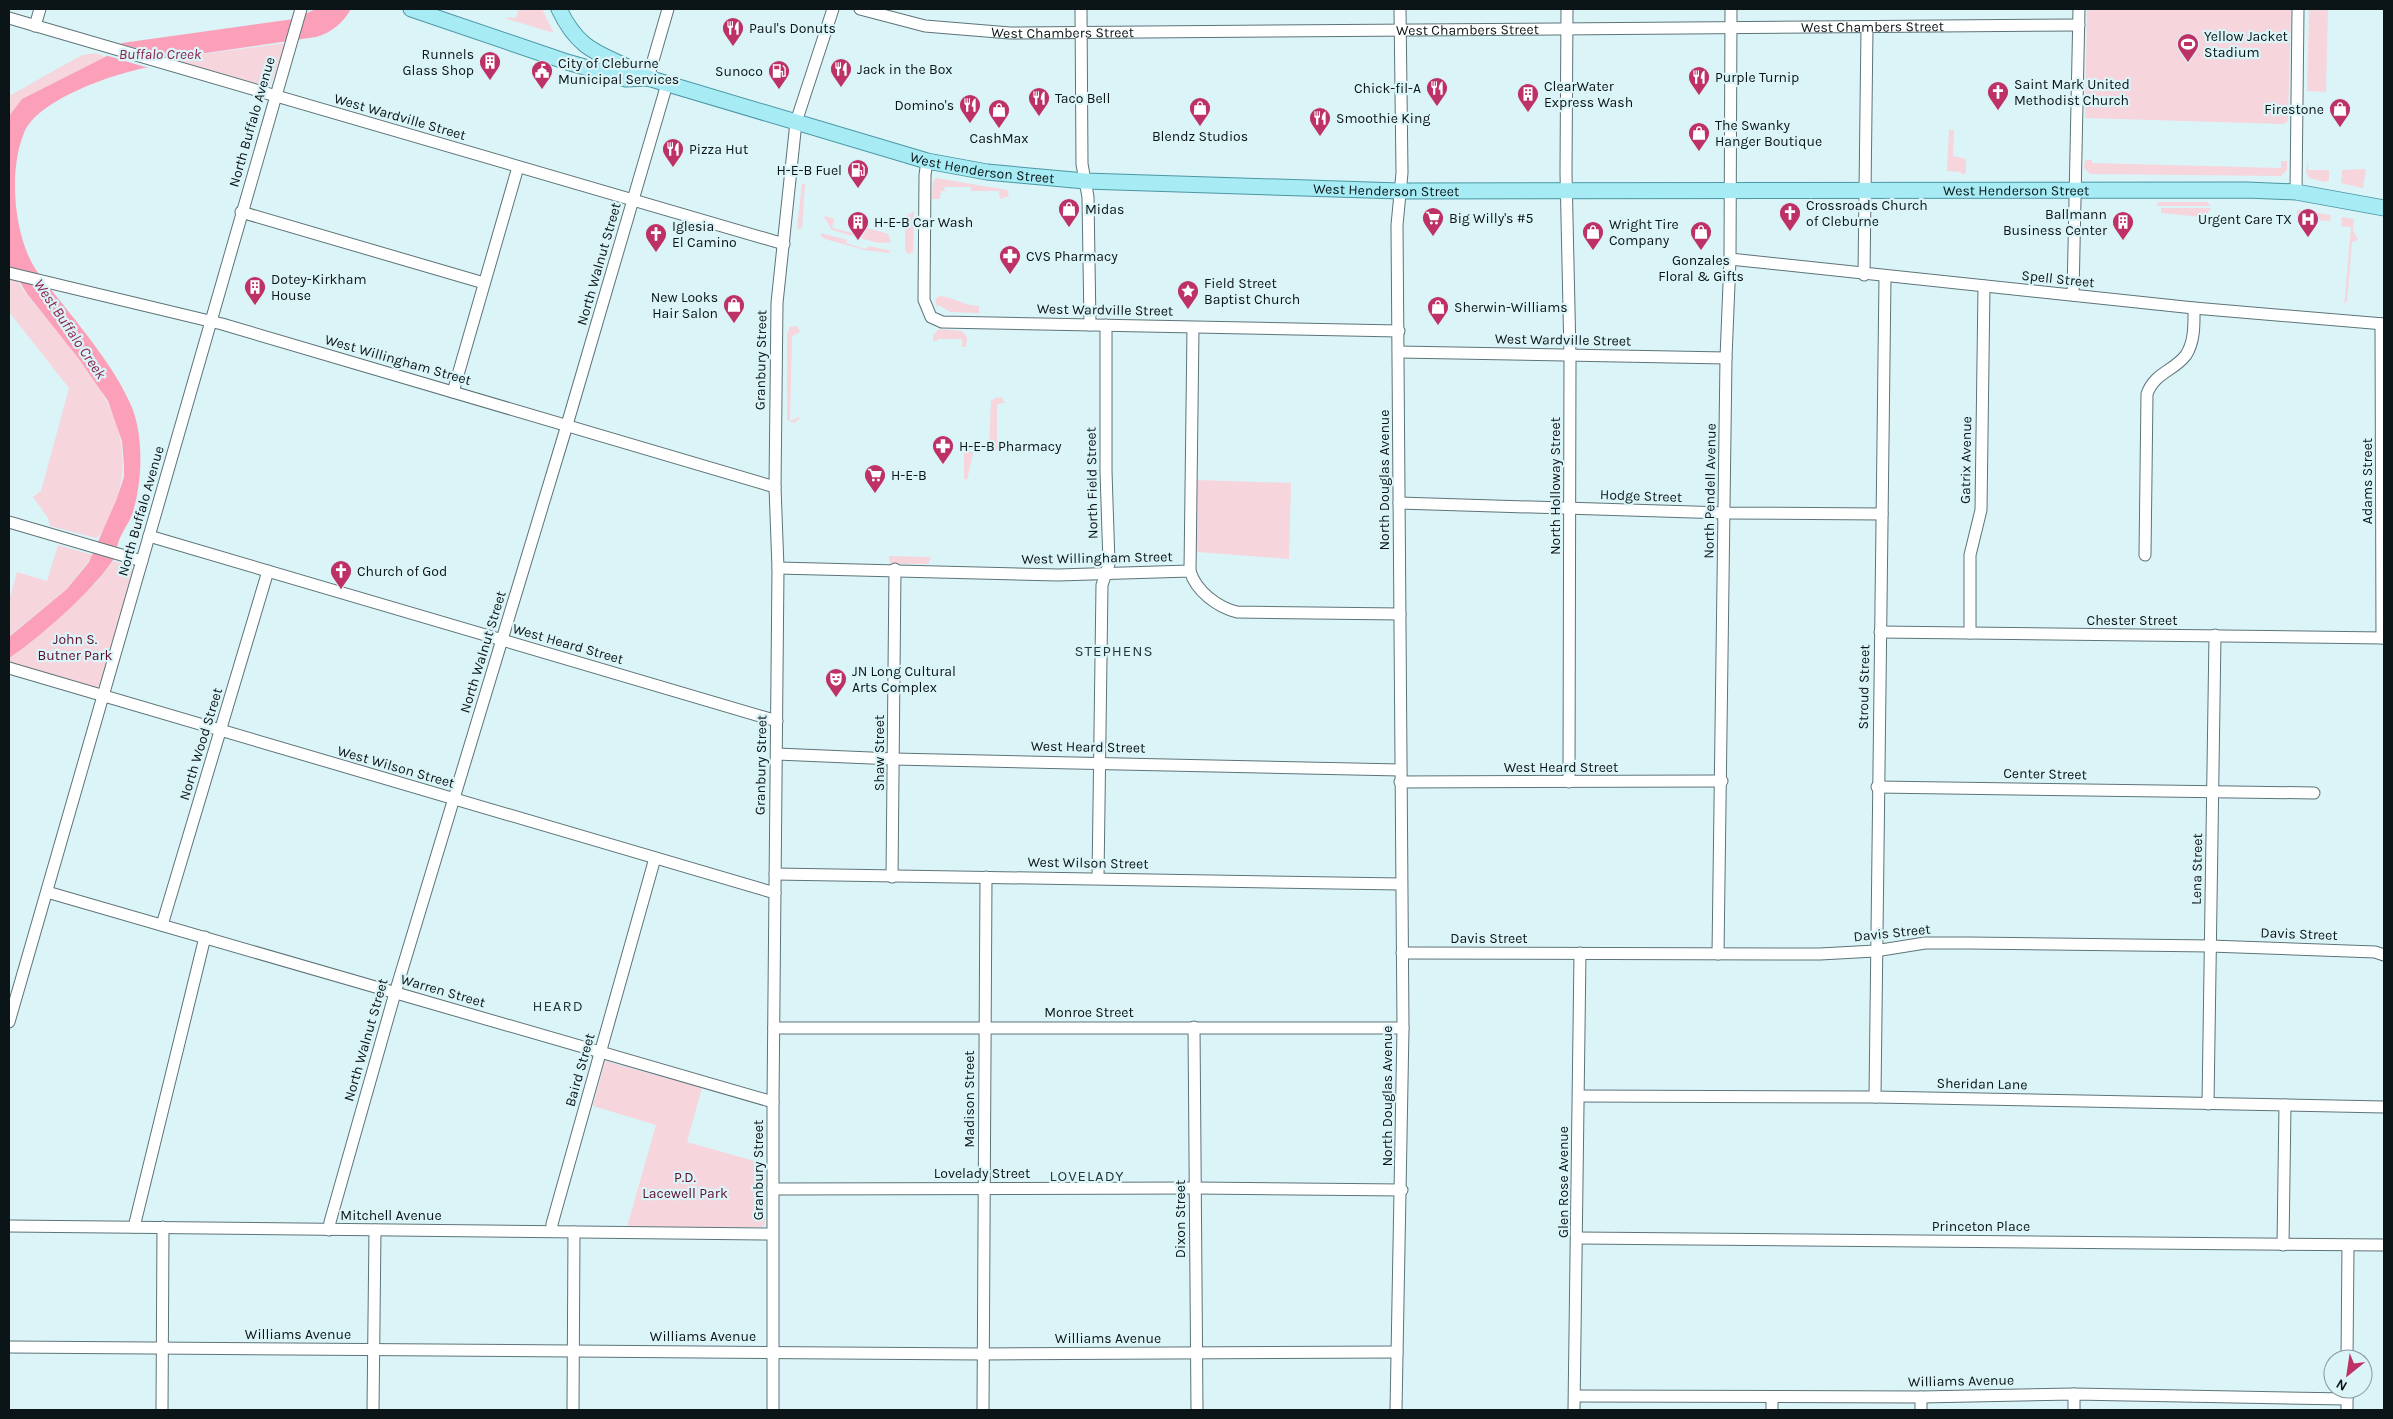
<svg xmlns="http://www.w3.org/2000/svg" width="2393" height="1419" font-family="Karla,sans-serif">
  <rect width="100%" height="100%" fill="#daf4f8"/>
  <!-- green -->
  <path fill="#f7d5dd" d="M519 9H542L554 33 507 19 508 17 516 18Z
    M2087 9H2291L2288 121 2283 124 2085 118Z
    M2309 9H2328L2326 92 2307 91Z
    M286 43 271 83 267 86 175 61 178 57Z
    M96 53 105 57 22 99 9 116V96L82 55Z
    M1949 130H1954L1953 156 1966 159V172L1963 175 1960 172 1947 171Z
    M2308 159V170H2329V180L2326 182 2309 178 2306 172Z
    M2085 160H2092V163L2281 168V161H2287V170L2281 176 2090 174 2084 168Z
    M2366 169 2363 188 2341 183 2342 170Z
    M936 178 1007 190 1009 196 1000 199 999 191H971V187H944L945 191H941L940 199H932L933 181Z
    M802 183 805 184 802 228 797 229Z
    M2159 202H2207L2211 206H2156Z
    M2161 208H2211L2206 216 2202 217 2161 213Z
    M2297 210 2331 215 2330 221 2299 219 2297 221Z
    M914 211 913 252 908 254 905 250V217Z
    M826 216 834 219 832 228 857 234 861 226 888 234 891 242 878 243 832 230 824 217Z
    M2342 217 2354 219 2353 230 2358 240 2352 242 2347 302H2345L2344 308 2351 227 2341 226Z
    M821 233 847 240 846 243 865 249 869 246 891 251 889 253 865 250 825 239 821 236Z
    M9 279 17 281C64 347 145 409 117 498 113 510 107 531 96 538L50 526 48 518 33 497 41 491 69 388 9 312Z
    M939 296C952 296 963 306 979 306V313L950 312 939 305 937 307 935 300Z
    M797 326 800 332 792 336 790 421 799 417V419L794 423 787 420V335L790 327Z
    M939 329 962 331 967 337 966 347H962V339H938L937 341H933V335Z
    M1001 397 1005 403 997 404V450H993L989 445 991 401 995 398Z
    M967 449 973 453 967 480 964 478V452Z
    M1195 480 1291 483 1289 559 1197 552 1194 546Z
    M58 545 93 555 67 589 9 636V601L17 572 47 581Z
    M889 556 931 557 928 564H890Z
    M113 561 130 566 133 570 100 686 94 688 9 662V658L96 583Z
    M605 1061 702 1088 687 1142 765 1164V1224L763 1227H627L656 1125 593 1106Z"/>
  <!-- water -->
  <path fill="#fca0b9" d="M316 9H351C343 23 331 33 316 37L178 57 171 73C164 71 152 67 145 68 113 74 37 100 24 133 8 171 14 236 36 270 67 312 114 362 133 410 144 441 142 484 132 515 129 523 123 530 120 538 116 546 117 556 111 563 90 593 39 638 9 658V637L67 589 89 562 116 501 124 477V465L122 441 108 401 79 359 28 295 9 265V116L22 99 105 57 122 43 294 19Z"/>
  <!-- pier -->
  <path fill="#daf4f8" d="M121 44 176 59 172 75 105 55Z"/>
  <g fill="none" stroke-linecap="round" stroke-linejoin="round">
    <!-- minor casing -->
    <g stroke="#5d7478" stroke-width="13">
      <g id="minor">
        <path id="s1" d="M860 9 925 26 1010 33 2079 25"/>
        <path d="M1081 9 1082 164 1088 197 1090 325"/>
        <path d="M1567 9 1566 172 1570 355 1569 782"/>
        <path d="M9 18 784 244"/>
        <path d="M35 26 40 9"/>
        <path d="M648 78 668 9"/>
        <path d="M927 161 925 175 924 300 931 317 942 322 1399 331"/>
        <path d="M2296 192 2298 9"/>
        <path d="M241 212 484 283"/>
        <path d="M1730 259 2194 308 2384 324"/>
        <path d="M9 273 222 324 775 487"/>
        <path d="M1864 275 1867 28"/>
        <path d="M2073 295 2079 9"/>
        <path d="M2381 324 2382 638"/>
        <path d="M1399 352 1726 358"/>
        <path d="M453 392 518 167"/>
        <path d="M1399 503 1725 513 1882 514"/>
        <path d="M9 522 142 561"/>
        <path d="M149 536 777 721"/>
        <path d="M2145 555 2147 394C2154 373 2174 371 2186 355 2195 341 2194 323 2194 308"/>
        <path d="M778 568 1058 575 1190 571C1196 591 1217 607 1237 612L1400 614"/>
        <path d="M1190 571 1193 328"/>
        <path d="M1880 632 2384 638"/>
        <path d="M1970 633V555L1981 510 1984 286"/>
        <path d="M9 668 775 893"/>
        <path d="M777 754 894 759 1400 770"/>
        <path d="M1400 782 1722 781"/>
        <path d="M1877 787 2314 793"/>
        <path d="M775 874 1401 884"/>
        <path d="M892 877 895 569"/>
        <path d="M1098 878 1102 585 1109 564 1106 471V325"/>
        <path d="M47 892 773 1102"/>
        <path d="M162 925 268 571"/>
        <path d="M1402 953 1820 954 1875 951 1925 943H1968L2210 946 2375 952 2384 955"/>
        <path d="M1718 954 1726 358 1730 259 1731 9"/>
        <path d="M9 1022 301 9"/>
        <path d="M1194 1027 1197 1410"/>
        <path d="M774 1028H1403"/>
        <path d="M1579 1096 1875 1097 2384 1107"/>
        <path d="M1875 1097 1885 277"/>
        <path d="M2208 1104 2215 635"/>
        <path d="M773 1189 1195 1188 1402 1190"/>
        <path d="M9 1226 772 1234"/>
        <path d="M134 1227 205 937"/>
        <path d="M329 1230 330 1222 395 993 564 435 667 84"/>
        <path d="M552 1231V1224L655 858"/>
        <path d="M1578 1238 2384 1245"/>
        <path d="M2283 1245 2285 1105"/>
        <path d="M9 1347 983 1354 1397 1352"/>
        <path d="M2347 1359 2348 1245"/>
        <path d="M2074 1394V1410"/>
        <path d="M1575 1396 1921 1397 2074 1394 2347 1399"/>
        <path d="M1921 1397V1410"/>
        <path d="M162 1410 163 1227"/>
        <path d="M373 1410 375 1230"/>
        <path d="M573 1410 574 1232"/>
        <path d="M773 1410V1102L778 568 775 487 777 303 796 122 833 9"/>
        <path d="M983 1410 986 877"/>
        <path d="M1396 1410 1403 1028 1397 225 1402 173 1400 9"/>
        <path d="M1574 1410 1580 953"/>
        <path d="M1772 1410V1397"/>
        <path d="M2347 1410V1389"/>
      </g>
    </g>
    <!-- major casing -->
    <g stroke="#4b97a3" stroke-width="17">
      <g id="major">
        <path id="s2" d="M411 9 567 62 626 79 648 78 927 161 987 172 1085 181 1400 191 2247 190 2296 192 2384 208"/>
        <path d="M559 9C582 58 607 53 648 78"/>
      </g>
    </g>
    <!-- minor -->
    <use href="#minor" stroke="#fff" stroke-width="11"/>
    <!-- major -->
    <use href="#major" stroke="#a7ebf5" stroke-width="15"/>
  </g>
  <!-- icons -->
  <defs>
    <g id="restaurant-pin" transform="scale(1.125)"><path d="M0 17L-7.5 6A9.5 9.5 0 1 1 7.5 6Z" fill="#bd3166" stroke="#daf4f8"/><path d="M-5-6h1v4h1v-4h1v4h1v-4h1v5L-1.5 .5V6h-2V.5L-5-1ZM5-6V6H3V1.5H1.5Q1.5-4 5-6Z" fill="#fff"/></g>
    <g id="stadium-pin" transform="scale(1.125)"><path d="M0 17L-7.5 6A9.5 9.5 0 1 1 7.5 6Z" fill="#bd3166" stroke="#daf4f8"/><path d="M0-5a6.5 5 0 1 0 0 10a6.5 5 0 1 0 0-10ZM-3.5-1.8h7v3.6h-7Z" fill="#fff"/></g>
    <g id="building-pin" transform="scale(1.125)"><path d="M0 17L-7.5 6A9.5 9.5 0 1 1 7.5 6Z" fill="#bd3166" stroke="#daf4f8"/><path d="M-4-6H4V6H1V3H-1V6H-4ZM-2.5-4.3h1.7v1.8h-1.7ZM.8-4.3h1.7v1.8H.8ZM-2.5-1h1.7V.8h-1.7ZM.8-1h1.7V.8H.8Z" fill="#fff"/></g>
    <g id="civic-pin" transform="scale(1.125)"><path d="M0 17L-7.5 6A9.5 9.5 0 1 1 7.5 6Z" fill="#bd3166" stroke="#daf4f8"/><path d="M-.6-6.5H3V-4.5H.6V-3L4-1V1h2V6H-6V1h2V-1L-.6-3ZM-1.2 2.5V6h2.4V2.5Z" fill="#fff"/></g>
    <g id="fuel-pin" transform="scale(1.125)"><path d="M0 17L-7.5 6A9.5 9.5 0 1 1 7.5 6Z" fill="#bd3166" stroke="#daf4f8"/><path d="M-5.5-6h7V0h2V4h1.3V-2.5L3-4.5l.8-.8L6-3V5H2.5V1h-1V6h-7ZM-4.2-4.7v3.2H.2V-4.7Z" fill="#fff"/></g>
    <g id="church-pin" transform="scale(1.125)"><path d="M0 17L-7.5 6A9.5 9.5 0 1 1 7.5 6Z" fill="#bd3166" stroke="#daf4f8"/><path d="M-1.2-6h2.4v3.5h3.3v2.4h-3.3V6h-2.4V-.1h-3.3v-2.4h3.3Z" fill="#fff"/></g>
    <g id="shop-pin" transform="scale(1.125)"><path d="M0 17L-7.5 6A9.5 9.5 0 1 1 7.5 6Z" fill="#bd3166" stroke="#daf4f8"/><path d="M-5-2.5h2.3a2.7 3.5 0 0 1 5.4 0H5L5.5 6h-11ZM-1.5-2.5h3a1.5 2.3 0 0 0-3 0Z" fill="#fff"/></g>
    <g id="supermarket-pin" transform="scale(1.125)"><path d="M0 17L-7.5 6A9.5 9.5 0 1 1 7.5 6Z" fill="#bd3166" stroke="#daf4f8"/><path d="M-6-5.5h2.5l.6 2H6L4.5 2H-2.5L-4.4-4H-6ZM-1.5 3.2a1.3 1.3 0 1 0 .1 0ZM3 3.2a1.3 1.3 0 1 0 .1 0Z" fill="#fff"/></g>
    <g id="hospital-pin" transform="scale(1.125)"><path d="M0 17L-7.5 6A9.5 9.5 0 1 1 7.5 6Z" fill="#bd3166" stroke="#daf4f8"/><path d="M-5-5h3v3.5h4V-5h3V5h-3V1.5h-4V5h-3Z" fill="#fff"/></g>
    <g id="pharmacy-pin" transform="scale(1.125)"><path d="M0 17L-7.5 6A9.5 9.5 0 1 1 7.5 6Z" fill="#bd3166" stroke="#daf4f8"/><path d="M-2-6h4v4h4v4h-4v4h-4v-4h-4v-4h4Z" fill="#fff"/></g>
    <g id="sight-pin" transform="scale(1.125)"><path d="M0 17L-7.5 6A9.5 9.5 0 1 1 7.5 6Z" fill="#bd3166" stroke="#daf4f8"/><path d="M0-6L1.8-2.2L6-1.7L2.9 1.2L3.7 5.4L0 3.3L-3.7 5.4L-2.9 1.2L-6-1.7L-1.8-2.2Z" fill="#fff"/></g>
    <g id="theatre-pin" transform="scale(1.125)"><path d="M0 17L-7.5 6A9.5 9.5 0 1 1 7.5 6Z" fill="#bd3166" stroke="#daf4f8"/><path d="M-5-5.5Q0-4 5-5.5V0Q5 5 0 6Q-5 5-5 0ZM-3.3-2.5H-1v1.5H-3.3ZM1-2.5H3.3v1.5H1ZM-2.8 1Q0 5.5 2.8 1Z" fill="#fff"/></g>
  </defs>
  <g fill-rule="evenodd">
    <use href="#restaurant-pin" x="733" y="28"/>
    <use href="#stadium-pin" x="2188" y="44"/>
    <use href="#building-pin" x="490" y="62"/>
    <use href="#restaurant-pin" x="841" y="69"/>
    <use href="#civic-pin" x="542" y="71"/>
    <use href="#fuel-pin" x="779" y="71"/>
    <use href="#restaurant-pin" x="1699" y="77"/>
    <use href="#restaurant-pin" x="1437" y="88"/>
    <use href="#church-pin" x="1998" y="92"/>
    <use href="#building-pin" x="1528" y="94"/>
    <use href="#restaurant-pin" x="1039" y="98"/>
    <use href="#restaurant-pin" x="970" y="105"/>
    <use href="#shop-pin" x="1200" y="108"/>
    <use href="#shop-pin" x="2340" y="109"/>
    <use href="#shop-pin" x="999" y="110"/>
    <use href="#restaurant-pin" x="1320" y="118"/>
    <use href="#shop-pin" x="1699" y="133"/>
    <use href="#restaurant-pin" x="673" y="149"/>
    <use href="#fuel-pin" x="858" y="170"/>
    <use href="#shop-pin" x="1069" y="209"/>
    <use href="#church-pin" x="1790" y="213"/>
    <use href="#supermarket-pin" x="1433" y="218"/>
    <use href="#hospital-pin" x="2308" y="219"/>
    <use href="#building-pin" x="858" y="222"/>
    <use href="#building-pin" x="2123" y="222"/>
    <use href="#shop-pin" x="1593" y="232"/>
    <use href="#shop-pin" x="1701" y="232"/>
    <use href="#church-pin" x="656" y="234"/>
    <use href="#pharmacy-pin" x="1010" y="256"/>
    <use href="#building-pin" x="255" y="287"/>
    <use href="#sight-pin" x="1188" y="291"/>
    <use href="#shop-pin" x="734" y="305"/>
    <use href="#shop-pin" x="1438" y="307"/>
    <use href="#pharmacy-pin" x="943" y="446"/>
    <use href="#supermarket-pin" x="875" y="475"/>
    <use href="#church-pin" x="341" y="571"/>
    <use href="#theatre-pin" x="836" y="679"/>
  </g>
  <g text-anchor="middle" dominant-baseline="central" stroke-width="4.5" stroke-linejoin="round" paint-order="stroke">
    <!-- street labels -->
    <g font-size="14" fill="#0b1416" stroke="#daf4f8">
      <text stroke="none"><textPath href="#s1" startOffset="1015">West Chambers Street</textPath></text>
      <text stroke="none"><textPath href="#s1" startOffset="610">West Chambers Street</textPath></text>
      <text stroke="none"><textPath href="#s1" startOffset="205">West Chambers Street</textPath></text>
      <text transform="translate(400 117) rotate(16)">West Wardville Street</text>
      <text transform="translate(252 122) rotate(-74)">North Buffalo Avenue</text>
      <text stroke="none"><textPath href="#s2" startOffset="595">West Henderson Street</textPath></text>
      <text stroke="none"><textPath href="#s2" startOffset="1000">West Henderson Street</textPath></text>
      <text stroke="none"><textPath href="#s2" startOffset="1630">West Henderson Street</textPath></text>
      <text transform="translate(599 264) rotate(-74)">North Walnut Street</text>
      <text transform="translate(2058 279) rotate(6)">Spell Street</text>
      <text transform="translate(1105 310) rotate(1)">West Wardville Street</text>
      <text transform="translate(1563 340) rotate(1)">West Wardville Street</text>
      <text transform="translate(398 360) rotate(16)">West Willingham Street</text>
      <text transform="translate(761 360) rotate(-89)">Granbury Street</text>
      <text transform="translate(1966 460) rotate(-89)">Gatrix Avenue</text>
      <text transform="translate(1384 480) rotate(-90)">North Douglas Avenue</text>
      <text transform="translate(2367 481) rotate(-90)">Adams Street</text>
      <text transform="translate(1092 483) rotate(-91)">North Field Street</text>
      <text transform="translate(1555 486) rotate(-90)">North Holloway Street</text>
      <text transform="translate(1710 491) rotate(-89)">North Pendell Avenue</text>
      <text transform="translate(1641 496) rotate(2)">Hodge Street</text>
      <text transform="translate(141 511) rotate(-74)">North Buffalo Avenue</text>
      <text transform="translate(1097 558) rotate(-1)">West Willingham Street</text>
      <text x="2132" y="620">Chester Street</text>
      <text transform="translate(568 644) rotate(16)">West Heard Street</text>
      <text transform="translate(483 652) rotate(-73)">North Walnut Street</text>
      <text transform="translate(1864 687) rotate(-89)">Stroud Street</text>
      <text transform="translate(201 744) rotate(-73)">North Wood Street</text>
      <text transform="translate(1088 747) rotate(1)">West Heard Street</text>
      <text transform="translate(879 753) rotate(-90)">Shaw Street</text>
      <text transform="translate(761 765) rotate(-89)">Granbury Street</text>
      <text transform="translate(396 767) rotate(16)">West Wilson Street</text>
      <text x="1561" y="767">West Heard Street</text>
      <text transform="translate(2045 774) rotate(1)">Center Street</text>
      <text transform="translate(1088 863) rotate(1)">West Wilson Street</text>
      <text transform="translate(2197 869) rotate(-89)">Lena Street</text>
      <text transform="translate(1892 933) rotate(-6)">Davis Street</text>
      <text transform="translate(2299 934) rotate(2)">Davis Street</text>
      <text x="1489" y="938">Davis Street</text>
      <text transform="translate(443 991) rotate(16)">Warren Street</text>
      <text x="1089" y="1012">Monroe Street</text>
      <text transform="translate(366 1040) rotate(-74)">North Walnut Street</text>
      <text transform="translate(580 1070) rotate(-74)">Baird Street</text>
      <text transform="translate(1982 1084) rotate(1)">Sheridan Lane</text>
      <text transform="translate(1387 1096) rotate(-90)">North Douglas Avenue</text>
      <text transform="translate(969 1099) rotate(-90)">Madison Street</text>
      <text transform="translate(758 1170) rotate(-90)">Granbury Street</text>
      <text x="982" y="1173">Lovelady Street</text>
      <text transform="translate(1563 1182) rotate(-90)">Glen Rose Avenue</text>
      <text x="391" y="1215">Mitchell Avenue</text>
      <text transform="translate(1180 1219) rotate(-90)">Dixon Street</text>
      <text x="1981" y="1226">Princeton Place</text>
      <text x="298" y="1334">Williams Avenue</text>
      <text x="703" y="1336">Williams Avenue</text>
      <text x="1108" y="1338">Williams Avenue</text>
      <text transform="translate(1961 1381) rotate(-1)">Williams Avenue</text>
    </g>
    <!-- poi labels -->
    <g font-size="14" fill="#0b1416" stroke="#daf4f8" text-anchor="start">
      <text x="749" y="28">Paul's Donuts</text>
      <text x="2204" y="36">Yellow Jacket<tspan x="2204" dy="16">Stadium</tspan></text>
      <text x="474" y="54" text-anchor="end">Runnels<tspan x="474" dy="16">Glass Shop</tspan></text>
      <text x="558" y="63">City of Cleburne<tspan x="558" dy="16">Municipal Services</tspan></text>
      <text x="857" y="69">Jack in the Box</text>
      <text x="763" y="71" text-anchor="end">Sunoco</text>
      <text x="1715" y="77">Purple Turnip</text>
      <text x="2014" y="84">Saint Mark United<tspan x="2014" dy="16">Methodist Church</tspan></text>
      <text x="1544" y="86">ClearWater<tspan x="1544" dy="16">Express Wash</tspan></text>
      <text x="1421" y="88" text-anchor="end">Chick-fil-A</text>
      <text x="1055" y="98">Taco Bell</text>
      <text x="954" y="105" text-anchor="end">Domino's</text>
      <text x="2324" y="109" text-anchor="end">Firestone</text>
      <text x="1336" y="118">Smoothie King</text>
      <text x="1715" y="125">The Swanky<tspan x="1715" dy="16">Hanger Boutique</tspan></text>
      <text x="1200" y="136" text-anchor="middle">Blendz Studios</text>
      <text x="999" y="138" text-anchor="middle">CashMax</text>
      <text x="689" y="149">Pizza Hut</text>
      <text x="842" y="170" text-anchor="end">H-E-B Fuel</text>
      <text x="1806" y="205">Crossroads Church<tspan x="1806" dy="16">of Cleburne</tspan></text>
      <text x="1085" y="209">Midas</text>
      <text x="2107" y="214" text-anchor="end">Ballmann<tspan x="2107" dy="16">Business Center</tspan></text>
      <text x="1449" y="218">Big Willy's #5</text>
      <text x="2292" y="219" text-anchor="end">Urgent Care TX</text>
      <text x="874" y="222">H-E-B Car Wash</text>
      <text x="1609" y="224">Wright Tire<tspan x="1609" dy="16">Company</tspan></text>
      <text x="672" y="226">Iglesia<tspan x="672" dy="16">El Camino</tspan></text>
      <text x="1026" y="256">CVS Pharmacy</text>
      <text x="1701" y="260" text-anchor="middle">Gonzales<tspan x="1701" dy="16">Floral &amp; Gifts</tspan></text>
      <text x="271" y="279">Dotey-Kirkham<tspan x="271" dy="16">House</tspan></text>
      <text x="1204" y="283">Field Street<tspan x="1204" dy="16">Baptist Church</tspan></text>
      <text x="718" y="297" text-anchor="end">New Looks<tspan x="718" dy="16">Hair Salon</tspan></text>
      <text x="1454" y="307">Sherwin-Williams</text>
      <text x="959" y="446">H-E-B Pharmacy</text>
      <text x="891" y="475">H-E-B</text>
      <text x="357" y="571">Church of God</text>
      <text x="852" y="671">JN Long Cultural<tspan x="852" dy="16">Arts Complex</tspan></text>
    </g>
    <!-- park labels -->
    <g font-size="14" fill="#5d0d2e" stroke="#daf4f8">
      <text x="75" y="639">John S.<tspan x="75" dy="16">Butner Park</tspan></text>
      <text x="685" y="1177">P.D.<tspan x="685" dy="16">Lacewell Park</tspan></text>
    </g>
    <!-- water labels -->
    <g font-size="15" font-style="italic" fill="#8d244b" stroke="#daf4f8">
      <text x="160" y="54">Buffalo Creek</text>
      <text transform="translate(70 329) rotate(56)">West Buffalo Creek</text>
    </g>
    <!-- neighbourhood labels -->
    <g font-size="15" letter-spacing="1" fill="#23393c" stroke="#daf4f8">
      <text x="1114" y="651">STEPHENS</text>
      <text x="558" y="1006">HEARD</text>
      <text x="1087" y="1176">LOVELADY</text>
    </g>
  </g>
  <!-- border -->
  <rect width="2393" height="1419" fill="none" stroke="#0b1416" stroke-width="20"/>
  <!-- north arrow -->
  <g transform="translate(2348 1374) rotate(210)"><circle r="24" fill="#daf4f8" stroke="#879a9e"/>
  <path d="M0-4L9 19L0 12L-9 19Z" fill="#bd3166"/>
  <text y="-8" font-size="14" font-weight="bold" text-anchor="middle" fill="#0b1416">N</text>
  </g>
</svg>
